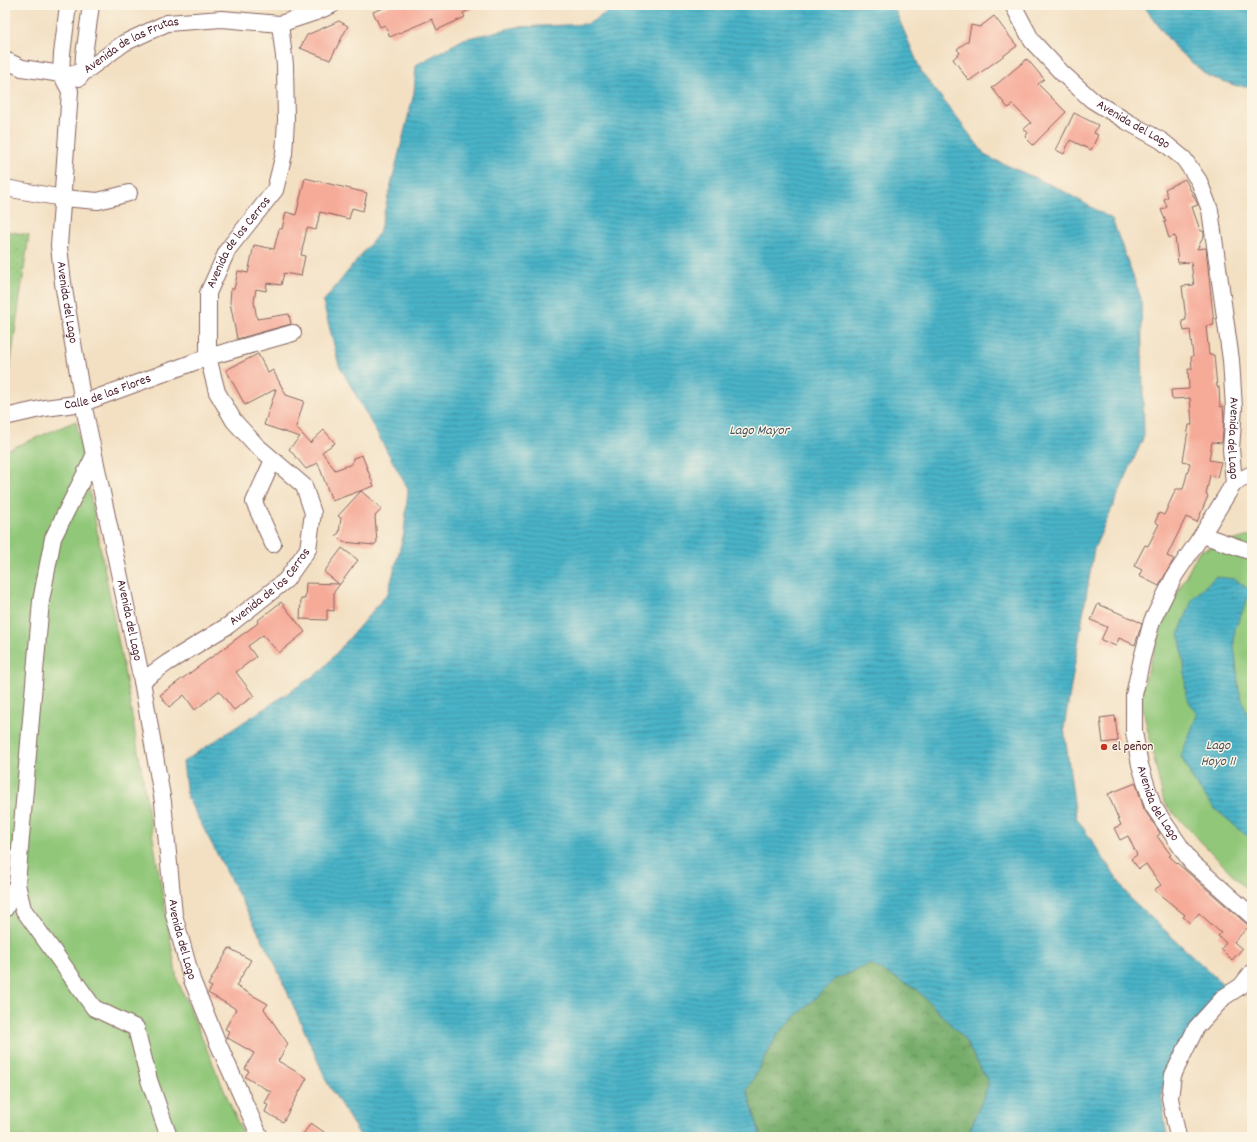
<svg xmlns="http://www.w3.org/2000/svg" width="1257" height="1142" font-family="Dekko,sans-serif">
  <defs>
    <pattern id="forest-crowns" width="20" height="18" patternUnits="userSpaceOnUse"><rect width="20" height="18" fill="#74ac69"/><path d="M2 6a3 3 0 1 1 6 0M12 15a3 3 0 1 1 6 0" fill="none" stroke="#618b57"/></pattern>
    <pattern id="park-dots" width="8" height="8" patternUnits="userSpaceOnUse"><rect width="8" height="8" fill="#91c779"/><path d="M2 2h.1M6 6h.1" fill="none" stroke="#7faa69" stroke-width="1.8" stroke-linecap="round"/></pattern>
    <pattern id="water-rules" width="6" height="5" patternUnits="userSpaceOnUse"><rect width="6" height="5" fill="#4ab4c8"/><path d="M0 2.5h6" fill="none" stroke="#4092a3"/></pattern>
  </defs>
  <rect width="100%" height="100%" fill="#fcf5e5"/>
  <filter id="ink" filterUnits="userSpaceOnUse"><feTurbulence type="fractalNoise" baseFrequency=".025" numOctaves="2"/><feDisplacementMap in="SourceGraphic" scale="8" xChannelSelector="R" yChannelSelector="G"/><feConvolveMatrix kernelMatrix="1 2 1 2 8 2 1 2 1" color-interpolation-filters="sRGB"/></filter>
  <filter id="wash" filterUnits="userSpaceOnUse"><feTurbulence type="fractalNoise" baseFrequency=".012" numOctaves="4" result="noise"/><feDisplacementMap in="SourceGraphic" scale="16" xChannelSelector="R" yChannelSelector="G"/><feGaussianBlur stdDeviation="0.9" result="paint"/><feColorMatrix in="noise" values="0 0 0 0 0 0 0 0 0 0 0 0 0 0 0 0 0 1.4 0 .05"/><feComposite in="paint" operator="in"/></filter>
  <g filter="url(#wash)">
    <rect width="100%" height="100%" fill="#f3e0c3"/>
    <!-- green -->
    <path fill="#91c779" stroke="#6e7352" d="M76 421 127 686 177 979 244 1137H5V451Z
      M1252 535V895L1164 803 1140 696 1164 619 1199 551Z"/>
    <!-- forest -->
    <path fill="url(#forest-crowns)" stroke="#5f664a" d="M870 964 916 989 963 1037 989 1083 967 1137H761L747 1090 778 1034 834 980Z"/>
    <!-- park -->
    <path fill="url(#park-dots)" stroke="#6e7352" d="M5 231 29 235 9 374H5Z"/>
    <!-- water -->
    <path fill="url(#water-rules)" stroke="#4a6a7a" d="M618 5H893L921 71 986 156 1060 189 1112 219 1141 298 1144 436 1094 549 1064 728 1076 817 1130 898 1227 988 1186 1035 1161 1092 1167 1137H967L989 1083 963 1037 916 989 870 964 834 980 778 1034 747 1090 761 1137H361L328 1084 274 962 187 797 183 762 321 671 388 593 404 533 408 489 339 365 323 302 379 233 414 93 416 65 464 39 516 27 588 24Z
      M1143 5H1252V86H1237L1208 76 1176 49Z
      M1215 577 1235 579 1251 591 1235 629 1234 643 1239 690 1252 727V840L1214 808 1194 782 1181 756 1197 715 1186 696 1184 664 1179 633 1193 598Z"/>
    <g id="blocks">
      <!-- building -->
      <path fill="#f6ab99" d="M391 5H481L463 13 465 17 437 30 432 19 390 37 385 25 380 27 373 12Z
        M994 16 1017 46 969 81 953 59 960 53 957 49 968 41 971 25 980 27Z
        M339 21 348 26 330 60 300 48 307 35Z
        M1027 59 1044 79 1038 84 1066 112 1033 145 1025 137 1028 133 1024 129 1031 123 1013 105 1008 108 992 88Z
        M1074 113 1098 125 1094 133 1098 135 1091 150 1070 140 1064 154 1056 150Z
        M305 178 367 193 363 211 352 208 349 219 320 212 316 230 307 228 301 255 305 256 301 276 284 273 281 285 267 283 266 291 256 289 254 302 257 319 289 314 291 324 237 339 230 302 231 289H234L238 271 248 273 254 245 274 249 279 229H282L286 212 296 215Z
        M1185 179 1198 205 1192 207 1200 230 1204 232V236L1197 249 1206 248 1214 325 1206 326 1209 355H1214L1217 387H1219L1220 407 1223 406 1224 420 1222 443 1212 442 1209 460 1221 462 1217 477 1210 475 1206 495 1208 496 1197 522 1186 517 1167 556 1174 559 1159 586 1139 576 1142 570 1134 566 1145 545 1148 546 1159 524 1155 522 1159 513 1164 515 1176 489H1183L1190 463 1183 461 1189 425H1192L1190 398 1172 399 1171 390 1189 389 1188 369H1192L1191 357 1193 356 1190 330 1184 331 1182 321 1186 320 1182 286 1194 285 1191 262 1178 263 1175 236 1169 238 1164 222H1166L1161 210 1167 207 1164 199 1168 197 1165 189Z
        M258 354 268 373 273 370 286 395 304 401 296 427 310 443 324 430 335 443 322 452 335 470 352 464 353 458 362 455 374 486 332 501 318 463 306 469 289 449 300 437 264 425 276 389 245 405 226 370Z
        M361 491 382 509 375 516 377 542 374 545 343 542 336 535 339 533 341 518 338 516Z
        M342 548 358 560 334 592V611L327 610V620L300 619 301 599H305L306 583 339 584 324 572Z
        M281 602 305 632 279 653 263 635 248 646 256 657 236 672 254 696 234 710 219 691 195 710 184 695 169 707 160 695 258 623 257 621Z
        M1098 604 1142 623 1135 645 1119 638 1116 646 1101 640 1107 627 1091 620Z
        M1115 716 1118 741 1103 743 1100 718Z
        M1136 783 1144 809 1160 833V834L1157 836 1171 855 1169 856 1249 926 1234 942 1242 949 1232 960 1221 949 1226 943 1218 936 1221 933 1199 913 1190 923 1183 917 1185 915 1154 890 1161 885 1146 864 1139 869 1131 859 1137 855 1128 836 1120 840 1114 828 1121 825 1108 794Z
        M229 948 251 960 236 986 268 1004 264 1009 288 1044 278 1061 307 1078 283 1122 265 1112 268 1105 265 1103 271 1092 245 1077 249 1071 245 1069 254 1053 226 1037 229 1031 225 1029 236 1009 208 993 212 987 208 985Z
        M311 1123 331 1137H301Z"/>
    </g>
  </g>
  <g filter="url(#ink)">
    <use href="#blocks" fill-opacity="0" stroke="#856360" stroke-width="1"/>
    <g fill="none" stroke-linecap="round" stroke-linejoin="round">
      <!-- minor casing -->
      <g stroke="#856360" stroke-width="18">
        <g id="minor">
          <path id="s1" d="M68 5 62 54 61 74 70 91 59 246 63 283 83 403 142 681 163 802 174 915 192 980 217 1041 260 1137"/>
          <path id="s2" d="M1013 5 1032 41 1062 73 1092 100 1126 121 1162 141 1184 159 1199 181 1210 210 1231 360 1234 408 1231 449 1234 483 1202 535 1175 575 1152 621 1142 658 1134 695V732L1140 765 1153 806 1191 862 1252 916"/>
          <path id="s3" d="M5 60 22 68 61 74 83 73 124 43 167 23 222 19 280 24 316 12 332 5"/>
          <path d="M79 78 83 73 84 55 91 5"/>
          <path d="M5 188 63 198 98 201 129 193"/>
          <path id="s4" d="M5 417 45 408 83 403 208 357 293 333"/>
          <path d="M94 456 53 538 41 601 17 884 23 909 94 1008 136 1028 149 1080 169 1137"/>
          <path d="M1234 483 1252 474"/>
          <path d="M1202 535 1252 552"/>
          <path d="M273 544 254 502 273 460"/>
          <path id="s5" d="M142 681 167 663 229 625 286 580 308 549 313 513 304 486 256 445 234 421 217 392 208 357V293L228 249 275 190 284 154 286 120 285 65 280 24"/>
          <path d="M5 909 17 884"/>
          <path d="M1178 1137 1170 1098 1173 1075 1196 1028 1224 997 1241 986 1252 972"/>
        </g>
      </g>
      <!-- minor -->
      <use href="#minor" stroke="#fff" stroke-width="16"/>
    </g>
  </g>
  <!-- markers -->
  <circle fill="#c8321e" stroke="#fcf5e5" stroke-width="1.5" cx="1104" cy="747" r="4"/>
  <g text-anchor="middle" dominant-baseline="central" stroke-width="3" stroke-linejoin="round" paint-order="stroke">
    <!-- street labels -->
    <g font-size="13" fill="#4a1f2b" stroke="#fcf5e5">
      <text stroke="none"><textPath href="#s3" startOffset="137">Avenida de las Frutas</textPath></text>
      <text stroke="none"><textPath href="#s2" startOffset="173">Avenida del Lago</textPath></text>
      <text stroke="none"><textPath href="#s5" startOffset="568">Avenida de los Cerros</textPath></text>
      <text stroke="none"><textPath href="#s1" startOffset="301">Avenida del Lago</textPath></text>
      <text stroke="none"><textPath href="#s4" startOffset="106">Calle de las Flores</textPath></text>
      <text stroke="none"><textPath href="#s2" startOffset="522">Avenida del Lago</textPath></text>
      <text stroke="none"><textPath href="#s5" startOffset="160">Avenida de los Cerros</textPath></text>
      <text stroke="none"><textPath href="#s1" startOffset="625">Avenida del Lago</textPath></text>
      <text stroke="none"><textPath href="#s2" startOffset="917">Avenida del Lago</textPath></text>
      <text stroke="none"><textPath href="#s1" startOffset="949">Avenida del Lago</textPath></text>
    </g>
    <!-- poi labels -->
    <g font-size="13" fill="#4a1f2b" stroke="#fcf5e5" text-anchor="start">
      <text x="1112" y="747">el peñon</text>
    </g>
    <!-- water labels -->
    <g font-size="14" font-style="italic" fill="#4a5362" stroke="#fcf5e5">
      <text x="759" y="431">Lago Mayor</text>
      <text x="1218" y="746">Lago<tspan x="1218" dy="16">Hoyo 11</tspan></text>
    </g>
  </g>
  <!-- margin -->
  <rect width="1257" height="1142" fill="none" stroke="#fcf5e5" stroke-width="20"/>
</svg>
